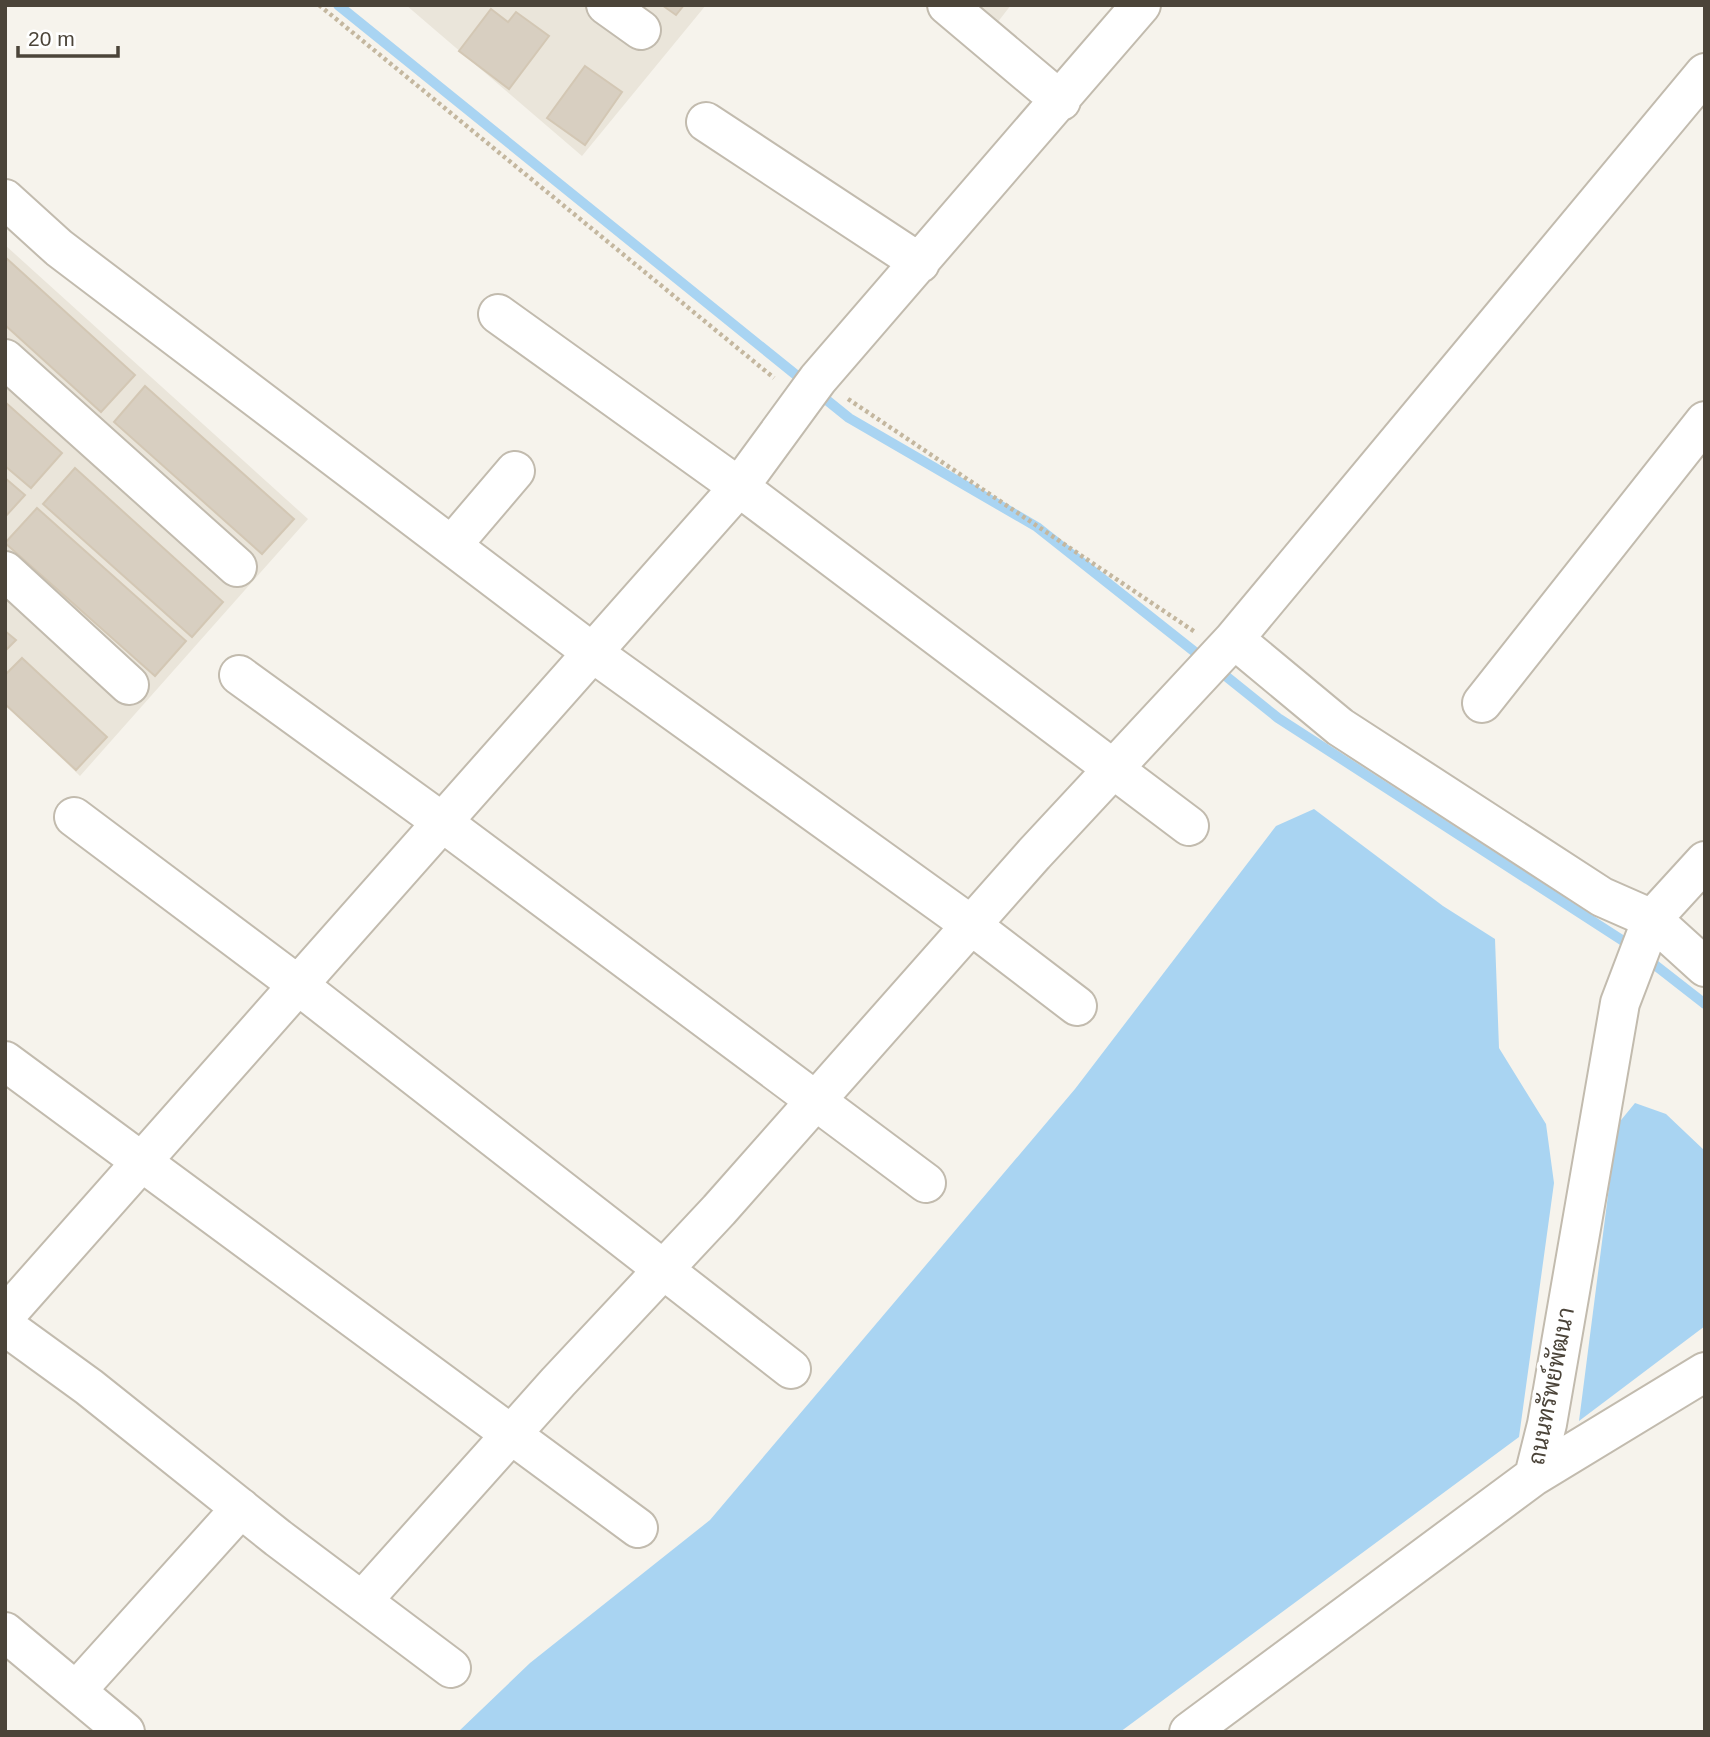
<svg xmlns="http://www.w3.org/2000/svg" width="1710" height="1737" font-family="Arial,Sarabun,sans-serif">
  <rect width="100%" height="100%" fill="#f6f3ec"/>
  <!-- residential -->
  <path fill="#eae5da" d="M406 5H706L582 156Z
    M975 5H1011L997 23Z
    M5 245 308 519 80 776 5 704Z"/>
  <!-- water -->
  <path fill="#a9d4f2" d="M1314 809 1443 906 1495 939 1499 1048 1546 1124 1554 1183 1519 1437 1120 1732H458L530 1663 710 1520 1075 1089 1276 826Z
    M1635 1103 1666 1114 1705 1151V1326L1579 1421 1617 1125Z"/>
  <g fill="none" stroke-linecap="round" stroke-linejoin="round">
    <!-- stream -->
    <path stroke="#a9d4f2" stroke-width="10" d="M338 5 806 383
      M818 393 849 418 1037 527 1205 660
      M1217 669 1278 718 1631 946
      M1646 958 1705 1004"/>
  </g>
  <!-- building -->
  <path fill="#d8cfc1" stroke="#d3c7b4" stroke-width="2" d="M662 5H684L676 15Z
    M491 9 508 22 516 12 549 36 509 89 459 51Z
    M585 66 622 92 585 145 547 118Z
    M5 257 135 375 101 412 5 325Z
    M145 386 294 519 262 554 114 422Z
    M5 402 62 453 31 488 5 466Z
    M75 468 223 602 192 637 43 504Z
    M5 478 25 495 5 517Z
    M37 508 186 641 155 676 5 543Z
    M5 631 16 640 5 651Z
    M22 658 107 737 76 770 5 704V675Z"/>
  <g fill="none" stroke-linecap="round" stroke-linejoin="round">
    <!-- minor casing -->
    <g stroke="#c2bbae" stroke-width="42">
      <path id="minor" d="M606 5 641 30
        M947 5 1061 101
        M706 122 920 263
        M5 199 59 248 593 653 971 925 1077 1006
        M498 314 739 487 1189 826
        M5 359 237 567
        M452 545 515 471
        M5 571 129 685
        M1234 639 1340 727 1602 897 1652 919 1705 967
        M239 675 442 822 926 1183
        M1482 703 1705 421
        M74 817 298 985 791 1369
        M5 1061 638 1528
        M5 1316 739 487 818 379 1141 5
        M5 1326 89 1387 278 1538 451 1668
        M1534 1476 1705 1372
        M362 1601 558 1382 719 1210 1034 854 1234 639 1705 73
        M5 1632 125 1732
        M76 1691 241 1508
        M1189 1732 1534 1476 1547 1424 1620 1003 1652 919 1705 861"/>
    </g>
    <!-- path -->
    <path stroke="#c4b79f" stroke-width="4.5" stroke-dasharray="3.5 3.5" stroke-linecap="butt" d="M319 5 774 378
      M848 399 1195 632"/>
    <!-- minor -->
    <use href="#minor" stroke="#fff" stroke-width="38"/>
  </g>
  <g text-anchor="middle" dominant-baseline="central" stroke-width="7" stroke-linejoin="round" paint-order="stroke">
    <!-- street labels -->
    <g font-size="23" fill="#4b4439" stroke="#fff">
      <text transform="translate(1551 1386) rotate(-79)">ถนนทรัพย์พัฒนา</text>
    </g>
  </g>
  <!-- border -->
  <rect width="1710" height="1737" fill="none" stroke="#4b4439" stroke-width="14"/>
  <!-- scale -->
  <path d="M18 46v10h100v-10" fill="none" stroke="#4b4439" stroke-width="3.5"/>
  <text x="28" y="46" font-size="21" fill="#4b4439" stroke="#ffffff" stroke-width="5" paint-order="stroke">20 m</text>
</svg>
